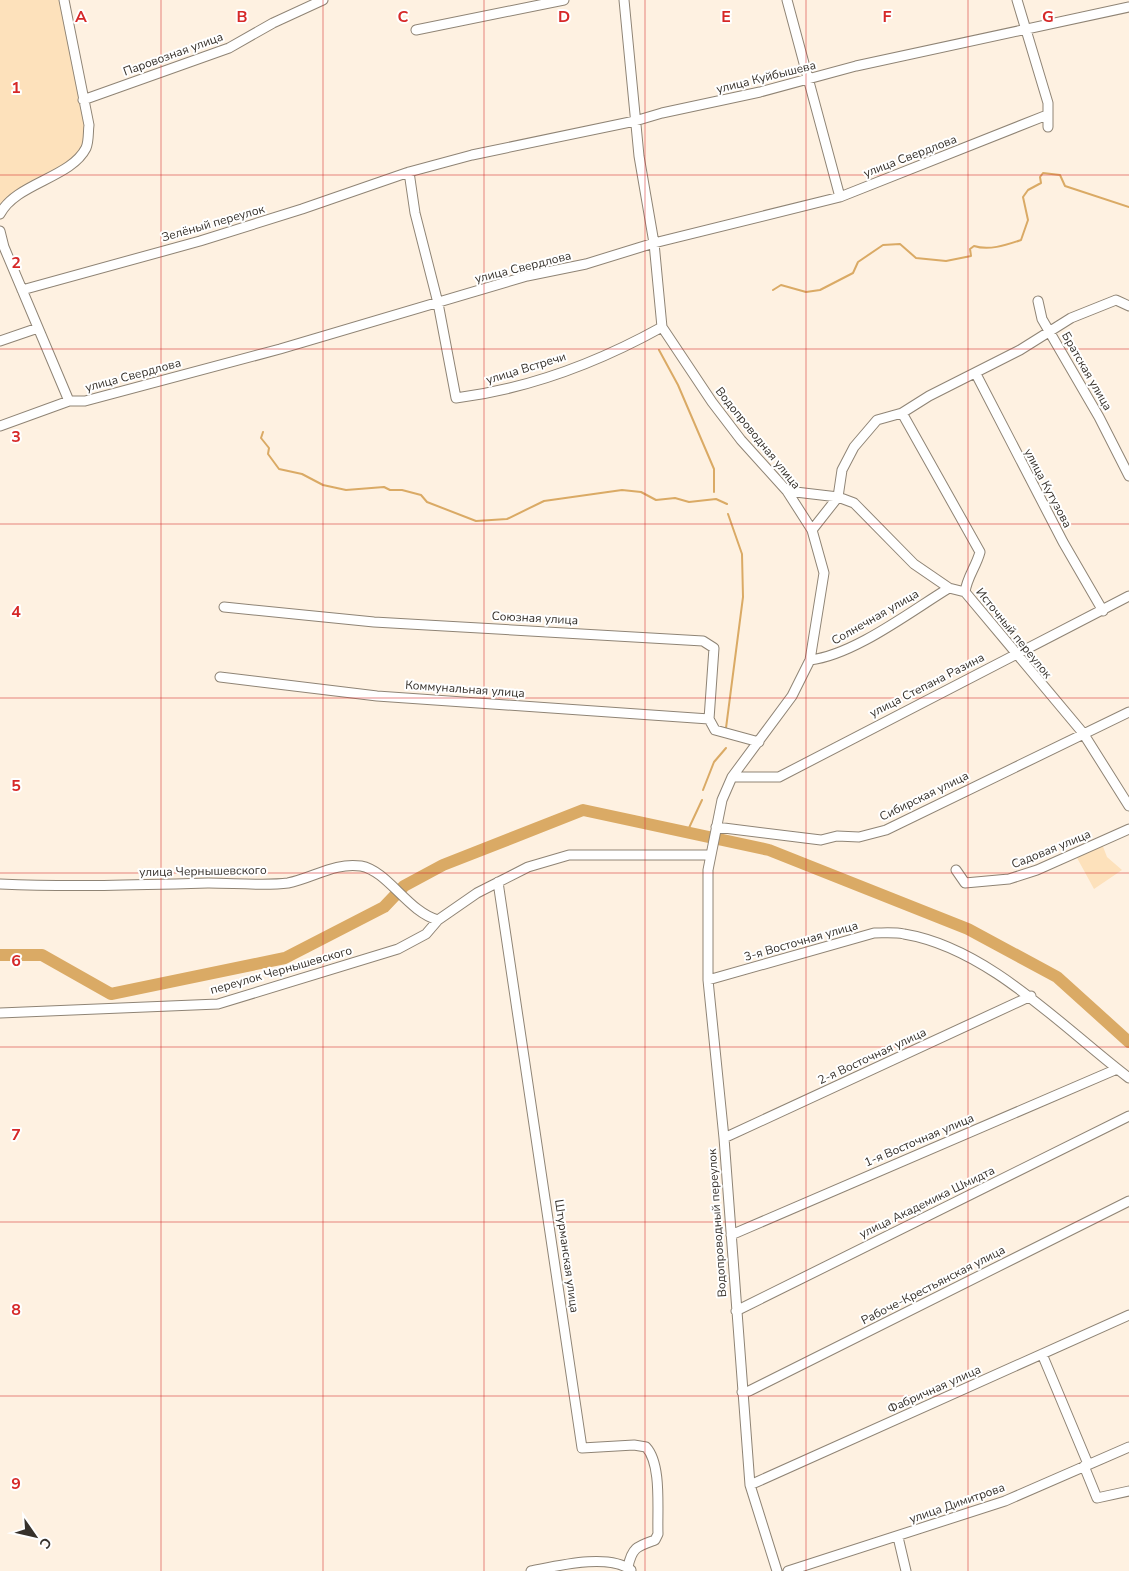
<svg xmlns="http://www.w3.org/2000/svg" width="1129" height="1571" font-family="'Nunito Sans',sans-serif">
  <rect width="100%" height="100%" fill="#fef1e1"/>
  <!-- green -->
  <path fill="#fde1bb" d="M0 0H61L86 124C86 132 86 143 81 150 66 170 22 189 0 204Z
    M1102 844 1107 857 1122 870 1094 889 1076 856Z"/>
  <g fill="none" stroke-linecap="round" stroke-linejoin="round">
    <!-- stream -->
    <path stroke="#daaa65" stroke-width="2" d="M773 290 781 285 806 292 820 290 853 273 858 262 883 245 900 244 916 258 946 261 971 256 970 249 974 246C989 251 1006 245 1021 240L1028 220 1023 197 1028 190 1041 183 1040 177 1043 173 1060 175 1065 186 1129 207
      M659 350 678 385 714 469V492
      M263 432 261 438 269 448 268 454 279 469 302 474 323 485 346 490 384 487 390 490H402L421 495 427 502 476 521 507 519 544 501 622 490 641 492 656 500 675 498 689 502 716 499 727 504
      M726 728 743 597 742 554 728 514
      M703 790 714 762 726 748
      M688 830 702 800"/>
    <!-- river -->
    <path stroke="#daaa65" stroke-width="12" d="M0 955H42L111 994 285 958 384 907 404 886 443 865 583 810 769 850 968 929 1057 977 1129 1042"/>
    <!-- minor casing -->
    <g stroke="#8f8475" stroke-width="11">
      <path id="minor" d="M624 0 639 156 654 243 662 327 712 402 741 440 787 491 812 530 824 573 810 660 792 696 732 777 722 800 708 870V980L724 1138 750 1485 777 1571
        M787 0 840 197
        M1017 0 1048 103V127
        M416 30 564 0
        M83 100 229 48 273 23 323 0
        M409 172 415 213 438 303 456 398C527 389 599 362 662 327
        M0 214C16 183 71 178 86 148 89 141 88 132 89 125L64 0
        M0 231 4 247 69 401
        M22 290 200 241 302 209 409 172 472 155 635 121 662 113 760 92 856 66 1129 7
        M1038 301 1042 319 1099 417 1129 476
        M0 341 38 328
        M976 374 1063 542 1103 611
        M902 413 980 552C976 567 967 577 965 592L1083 733 1129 806
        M0 426 69 401H85L280 349 527 276 586 264 654 243 840 197 1047 115
        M787 491 838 497 854 503 914 564 949 588 965 592
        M812 530 838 497 842 470 854 447 877 420 902 413 929 396 1020 350 1071 318 1116 300 1129 306
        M224 607 374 622 703 641 714 648 709 719 715 730 759 742
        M810 660C854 655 911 611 949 588
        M220 677 377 696 709 719
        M732 777H779L1129 596
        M716 827 821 840 837 836 859 837 886 830 1129 712
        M956 870 965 883 1009 879 1037 870 1129 829
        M498 882 582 1448 634 1445 646 1447C662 1464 657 1510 658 1534L655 1540C638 1546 632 1547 628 1567
        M0 884C70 887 139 885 209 883 232 883 266 886 288 883 313 878 335 862 361 866 388 871 408 912 438 920L477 893 528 867 569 855H711
        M708 980 874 933C884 933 895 932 904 934 989 948 1063 1028 1129 1078
        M0 1013 218 1004 398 949 426 934 438 920
        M724 1138 1031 996
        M731 1235 1117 1069
        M736 1311 1129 1116
        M1042 1354 1088 1464
        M742 1392 749 1391 1129 1201
        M1084 1466 1097 1498 1129 1491
        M750 1485 1129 1315
        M898 1537 906 1571
        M531 1571C557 1566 608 1553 631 1570
        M788 1571 1005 1501 1129 1447"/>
    </g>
    <!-- minor -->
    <use href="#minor" stroke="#fff" stroke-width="9"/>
  </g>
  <!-- grid -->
  <path fill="none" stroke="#d62828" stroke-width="1" stroke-opacity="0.55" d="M161 0V1571M323 0V1571M484 0V1571M645 0V1571M806 0V1571M968 0V1571M0 175H1129M0 349H1129M0 524H1129M0 698H1129M0 873H1129M0 1047H1129M0 1222H1129M0 1396H1129"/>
  <g text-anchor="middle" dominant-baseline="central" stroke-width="4" stroke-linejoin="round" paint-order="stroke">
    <!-- street labels -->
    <g font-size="12" fill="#36312b" stroke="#fff">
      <text transform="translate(173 54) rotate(-20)">Паровозная улица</text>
      <text transform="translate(766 77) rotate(-14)">улица Куйбышева</text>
      <text transform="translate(910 156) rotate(-21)">улица Свердлова</text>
      <text transform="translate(213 223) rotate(-16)">Зелёный переулок</text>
      <text transform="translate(523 267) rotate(-14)">улица Свердлова</text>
      <text transform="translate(526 368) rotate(-17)">улица Встречи</text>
      <text transform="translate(1087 371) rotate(60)">Братская улица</text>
      <text transform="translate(133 375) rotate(-15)">улица Свердлова</text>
      <text transform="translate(758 438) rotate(51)">Водопроводная улица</text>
      <text transform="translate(1048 488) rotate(62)">улица Кутузова</text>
      <text transform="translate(875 617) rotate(-30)">Солнечная улица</text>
      <text transform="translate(535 618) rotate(3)">Союзная улица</text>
      <text transform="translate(1014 633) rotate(51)">Источный переулок</text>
      <text transform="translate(927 685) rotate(-27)">улица Степана Разина</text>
      <text transform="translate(465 689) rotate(4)">Коммунальная улица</text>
      <text transform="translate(924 796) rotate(-26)">Сибирская улица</text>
      <text transform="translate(1051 849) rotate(-22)">Садовая улица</text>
      <text transform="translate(203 871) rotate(-1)">улица Чернышевского</text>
      <text transform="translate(801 941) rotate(-16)">3-я Восточная улица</text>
      <text transform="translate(281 970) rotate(-16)">переулок Чернышевского</text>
      <text transform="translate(872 1056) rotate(-25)">2-я Восточная улица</text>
      <text transform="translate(919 1140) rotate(-23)">1-я Восточная улица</text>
      <text transform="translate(927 1202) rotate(-26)">улица Академика Шмидта</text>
      <text transform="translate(717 1223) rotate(-94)">Водопроводный переулок</text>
      <text transform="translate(567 1256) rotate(82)">Штурманская улица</text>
      <text transform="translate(933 1285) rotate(-27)">Рабоче-Крестьянская улица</text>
      <text transform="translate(934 1389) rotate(-24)">Фабричная улица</text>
      <text transform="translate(957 1503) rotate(-19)">улица Димитрова</text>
    </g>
  </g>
  <g font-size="16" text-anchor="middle" font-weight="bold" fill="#d62828" stroke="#fff" stroke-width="4" stroke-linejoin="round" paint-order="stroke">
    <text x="81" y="22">A</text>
    <text x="242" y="22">B</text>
    <text x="403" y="22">C</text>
    <text x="564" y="22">D</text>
    <text x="726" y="22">E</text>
    <text x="887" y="22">F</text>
    <text x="1048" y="22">G</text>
    <text x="16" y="93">1</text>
    <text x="16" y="268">2</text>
    <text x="16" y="442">3</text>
    <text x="16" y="617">4</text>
    <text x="16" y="791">5</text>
    <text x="16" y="966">6</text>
    <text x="16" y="1140">7</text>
    <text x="16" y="1315">8</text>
    <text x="16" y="1489">9</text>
  </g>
  <!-- north arrow -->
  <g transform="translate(35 1536) rotate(124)" stroke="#ffffff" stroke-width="4" paint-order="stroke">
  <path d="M0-4L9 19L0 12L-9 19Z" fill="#36312b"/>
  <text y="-8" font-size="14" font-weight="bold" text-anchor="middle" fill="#36312b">С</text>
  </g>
</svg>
